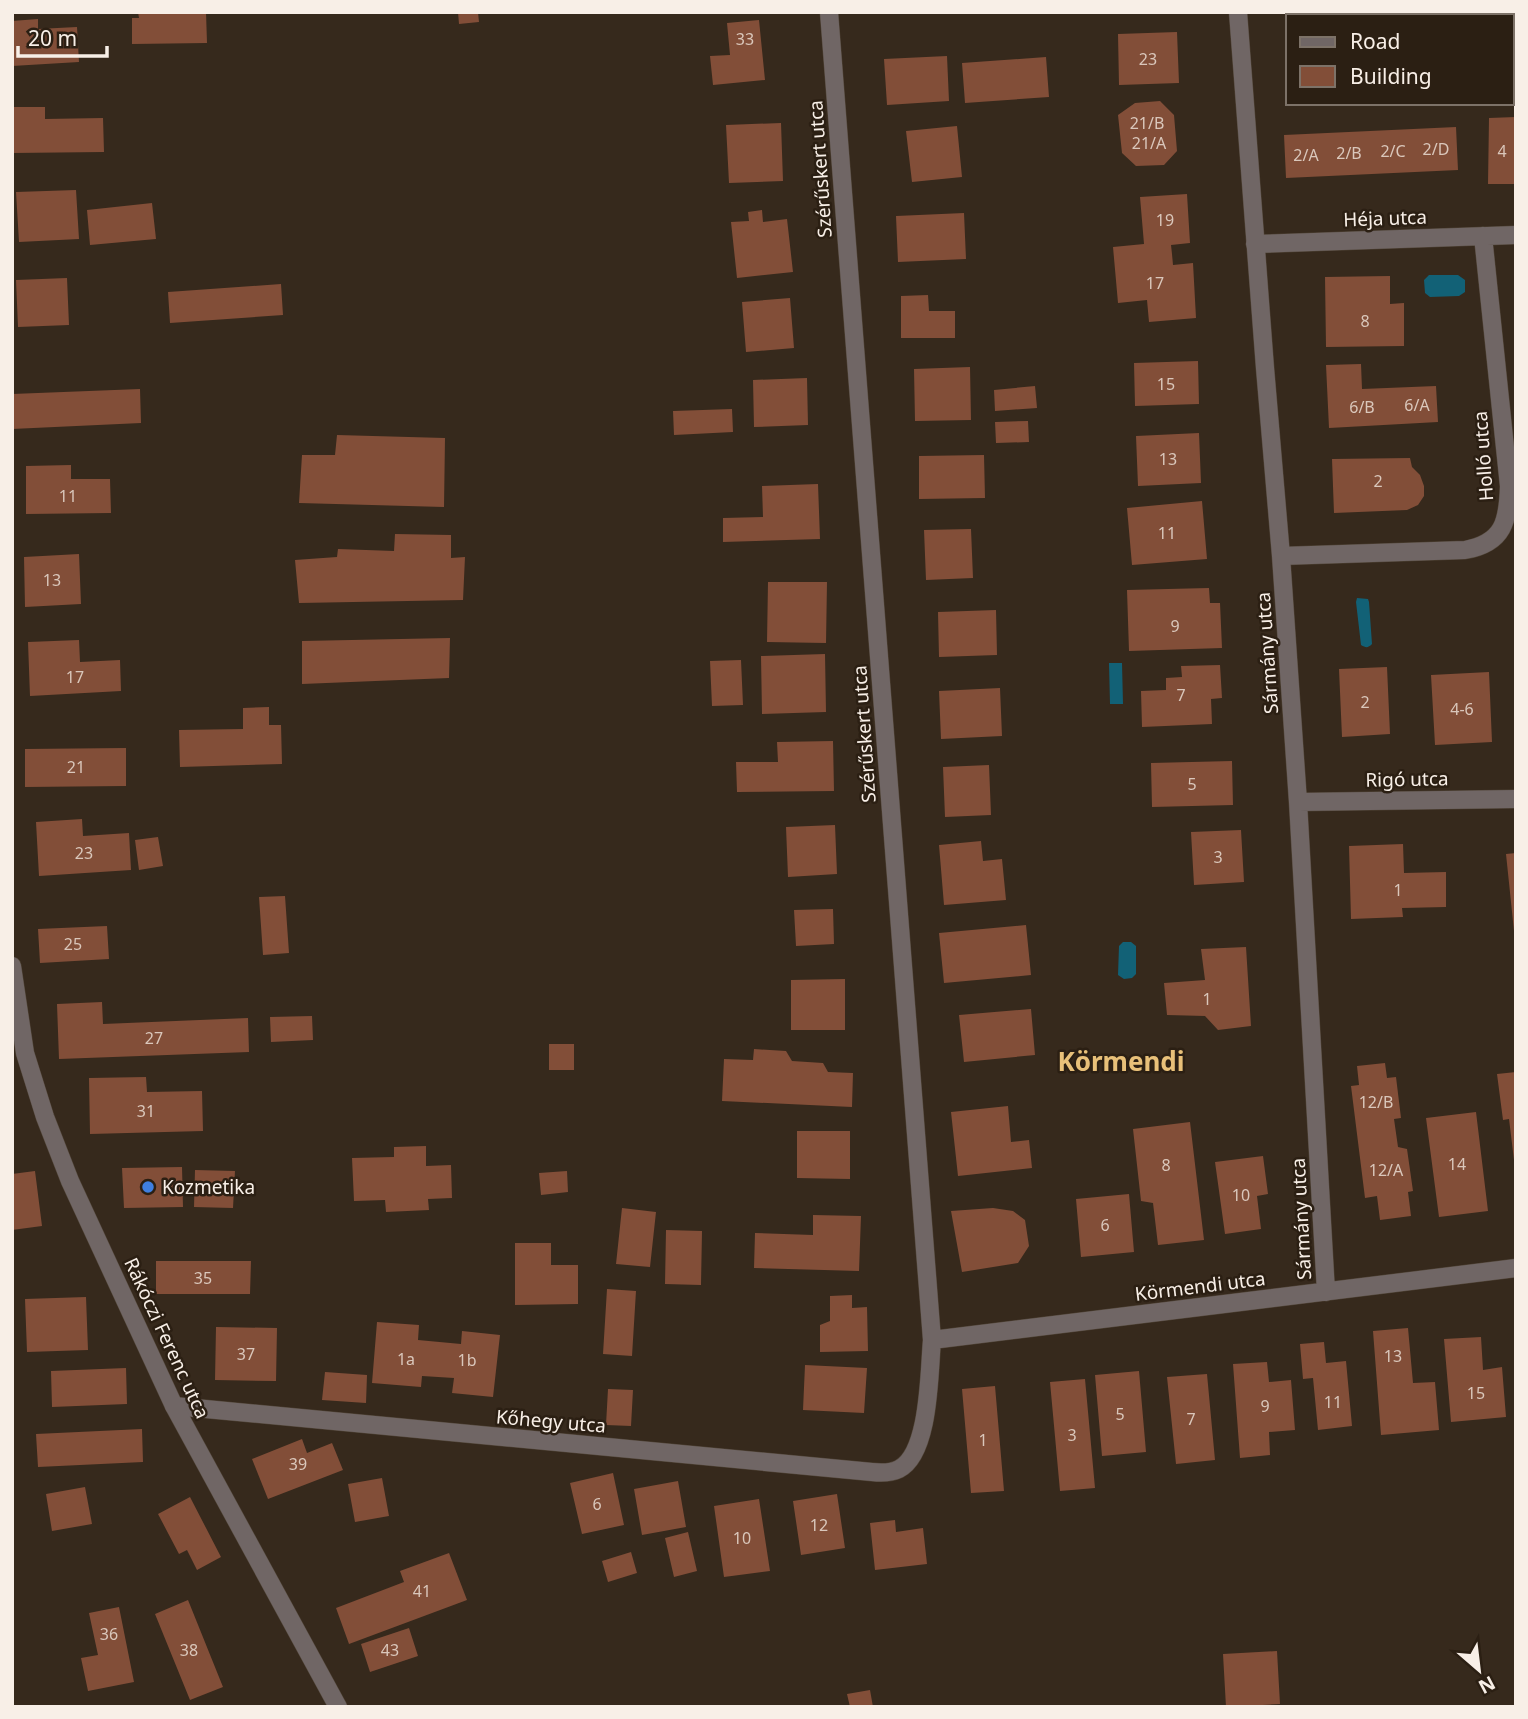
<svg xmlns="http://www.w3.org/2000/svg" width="1528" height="1719" font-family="'Noto Sans',sans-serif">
  <rect width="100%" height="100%" fill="#36291c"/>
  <!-- water -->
  <path fill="#126176" d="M1429 275H1458L1465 280V292L1459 296 1430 297 1425 293 1424 280Z
    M1357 598 1368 599 1369 602 1372 644C1368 648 1366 648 1361 645L1356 602Z
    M1109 663H1122L1123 704H1110Z
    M1123 942H1131L1136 946V974L1132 978 1124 979 1118 975 1119 946Z"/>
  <!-- building -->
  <path fill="#824e38" d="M138 12H206L207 43 132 44V18H139Z
    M458 12H478L479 22 459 24Z
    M38 19V29L77 27 79 62 12 66V21Z
    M759 20 765 80 713 85 710 56 730 55 727 23Z
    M1177 32 1179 83 1119 85 1118 34Z
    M947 56 949 101 887 105 884 59Z
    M1046 57 1049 97 965 103 962 63Z
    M1160 101 1174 115 1177 151 1164 165 1136 166 1122 153 1118 115 1135 103Z
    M12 107H45V119L103 118 104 152 12 153Z
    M1516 117V184H1488L1489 118Z
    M781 123 783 181 729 183 726 125Z
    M957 126 962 177 912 182 906 131Z
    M1456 127 1458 170 1286 178 1284 135Z
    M76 190 79 239 19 242 16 192Z
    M1187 194 1190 243 1171 245 1172 254 1173 265 1193 263 1196 318 1149 322 1147 300 1118 303 1113 247 1144 244 1140 197Z
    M152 203 156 239 90 245 87 210Z
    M762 210 763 222 787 219 793 272 737 278 731 222 749 221 748 212Z
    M964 213 966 259 898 262 896 216Z
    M1390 276V304L1404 303V346L1326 347 1325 277Z
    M67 278 69 325 18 327 16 280Z
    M281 284 283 315 170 323 168 292Z
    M928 295 929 311H955V338H901V296Z
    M790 298 794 348 746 352 742 302Z
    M1198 361 1199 404 1135 406 1134 363Z
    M1361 364 1362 389 1436 386 1438 422 1329 428 1326 365Z
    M970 367 971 420 915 421 914 369Z
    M807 378 808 425 754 427 753 380Z
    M1035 386 1037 408 995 411 994 390Z
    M140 389 141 423 12 429V394Z
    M732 409 733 432 674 435 673 411Z
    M1028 421 1029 442 996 443 995 422Z
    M1199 433 1201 483 1138 486 1136 436Z
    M337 435 445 438 444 507 299 503 302 455H335Z
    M984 455 985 498 919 499V456Z
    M1410 458 1412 467 1420 475 1424 486V496L1418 505 1407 510 1334 513 1332 459Z
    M71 465V479H110L111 513 26 514V466Z
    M818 484 820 539 723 542V518L763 517 762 486Z
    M1202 501 1207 559 1132 565 1127 508Z
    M971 529 973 578 926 580 924 530Z
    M395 534 451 535V558L465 557 463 600 299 603 295 560 337 557 338 549 394 551Z
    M79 554 81 604 25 607 24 557Z
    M768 582H827L826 643 767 642Z
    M1209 588 1210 603H1220L1222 648 1129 651 1127 590Z
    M996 610 997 655 939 657 938 612Z
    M450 638 449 678 302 684V641Z
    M79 640 80 662 120 660 121 691 30 696 28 642Z
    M825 654 826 712 762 714 761 656Z
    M741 660 743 705 712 706 710 661Z
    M1220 665 1222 698 1211 699 1212 724 1142 727 1141 691 1166 690V678L1182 677 1181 666Z
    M1387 667 1390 734 1342 737 1339 669Z
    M1489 672 1492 742 1435 745 1431 675Z
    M1000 688 1002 736 941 739 939 691Z
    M269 707V725H281L282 764 180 767 179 730 243 729V708Z
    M833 741 834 791 737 792 736 762H778L777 742Z
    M126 748V786L25 787V749Z
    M1232 761 1233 805 1152 807 1151 763Z
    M989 765 991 815 945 817 943 767Z
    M82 819 83 836 129 833 131 870 39 876 36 822Z
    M835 825 837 874 788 877 786 827Z
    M1241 830 1244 882 1194 885 1191 832Z
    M158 837 163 866 139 870 135 840Z
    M981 841 983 861 1002 859 1006 900 944 905 939 845Z
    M1403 844 1404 873 1446 872V907L1402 908 1403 917 1351 919 1349 846Z
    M1516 853V931H1514L1506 854Z
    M285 896 289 953 263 955 259 897Z
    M833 909 834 944 796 946 794 910Z
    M1026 925 1031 975 944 983 939 933Z
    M107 926 109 959 40 963 38 929Z
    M1246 947 1251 1026 1218 1030 1205 1016 1167 1015 1164 983 1205 980 1201 949Z
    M845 979V1030H791V980Z
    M102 1002 103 1024 248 1018 249 1052 59 1059 57 1004Z
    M1031 1009 1035 1055 964 1062 959 1015Z
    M312 1016 313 1040 271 1042 270 1017Z
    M549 1044H574V1070H549Z
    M754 1049 786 1051 792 1061 823 1063 828 1072 853 1073 852 1107 722 1101 724 1059 753 1060Z
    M1385 1063 1387 1078 1396 1077 1401 1118 1394 1119 1398 1147 1407 1149 1413 1191 1408 1192 1411 1216 1380 1220 1377 1196 1365 1198 1351 1086 1359 1085 1357 1066Z
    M1516 1072V1160H1514L1509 1119 1503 1120 1497 1074Z
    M146 1077 147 1092 202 1091 203 1131 90 1134 89 1078Z
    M1008 1106 1011 1142 1029 1140 1032 1168 958 1176 951 1112Z
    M1476 1112 1488 1211 1439 1217 1426 1118Z
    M1190 1122 1204 1240 1158 1245 1153 1203 1141 1201 1133 1129Z
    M797 1131H850V1179L797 1178Z
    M426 1146V1166L451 1165 452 1198 428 1199 429 1210 386 1212 385 1200 354 1201 352 1158 394 1157V1147Z
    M1263 1156 1268 1194 1257 1196 1261 1229 1225 1234 1215 1162Z
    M182 1167 183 1207 124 1208 122 1168Z
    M195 1170 235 1171 233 1208 194 1207Z
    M35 1171 42 1226 12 1230V1174Z
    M567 1171 568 1192 541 1195 539 1173Z
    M1129 1194 1134 1252 1081 1257 1076 1199Z
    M622 1208 656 1212 650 1267 616 1264Z
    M993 1208 1013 1211 1025 1220 1029 1246 1018 1263 962 1272 951 1211Z
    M813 1215 861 1216 859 1271 754 1268 755 1233 813 1235Z
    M666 1230 702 1231 701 1285 665 1284Z
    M515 1243H551V1265H578V1304L515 1305Z
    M156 1261H251L250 1294H156Z
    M607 1289 636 1291 632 1356 603 1354Z
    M852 1295V1308L867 1307 868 1351 820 1352V1325L830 1321V1296Z
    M86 1297 88 1350 27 1352 25 1299Z
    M377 1322 419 1325 418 1340 461 1344 462 1331 500 1335 493 1397 452 1393 454 1378 422 1376 421 1387 372 1383Z
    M216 1327 277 1328 276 1381 215 1380Z
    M1408 1328 1413 1383 1435 1382 1439 1430 1381 1435 1373 1331Z
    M1481 1337 1483 1370 1502 1367 1506 1417 1451 1422 1444 1339Z
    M1324 1342 1326 1363 1346 1361 1352 1426 1318 1430 1313 1378 1303 1379 1300 1344Z
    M1267 1362 1269 1382 1291 1380 1295 1430 1269 1432 1270 1455 1240 1458 1233 1364Z
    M805 1365 867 1368 864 1413 803 1410Z
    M126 1368 127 1404 52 1407 51 1371Z
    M1139 1371 1146 1452 1102 1456 1095 1375Z
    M325 1372 367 1375 366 1403 322 1400Z
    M1207 1374 1215 1460 1176 1464 1167 1377Z
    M1085 1379 1095 1488 1060 1491 1050 1382Z
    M995 1386 1004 1491 971 1493 962 1389Z
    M608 1389 633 1390 631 1426 606 1425Z
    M142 1429 143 1462 38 1467 36 1434Z
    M302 1439 307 1453 332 1443 343 1470 268 1499 252 1459Z
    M613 1473 624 1525 582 1534 570 1483Z
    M382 1478 389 1516 355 1522 348 1484Z
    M678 1481 686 1527 642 1535 634 1489Z
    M85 1487 92 1524 52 1531 46 1494Z
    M837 1494 845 1548 801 1555 793 1501Z
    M190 1497 221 1557 197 1570 187 1550 179 1554 158 1514Z
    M759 1499 770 1571 724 1577 714 1506Z
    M895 1520 896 1532 923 1528 927 1564 875 1570 870 1523Z
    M688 1532 697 1571 674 1577 665 1538Z
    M631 1552 637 1573 608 1582 602 1561Z
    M449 1553 467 1600 349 1644 336 1608 404 1582 400 1571Z
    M188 1600 223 1687 190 1700 155 1614Z
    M119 1607 134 1682 88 1691 81 1658 98 1655 89 1613Z
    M409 1628 418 1656 370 1672 361 1644Z
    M1277 1651 1280 1704 1226 1707 1223 1654Z
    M870 1690 873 1707H850L847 1694Z"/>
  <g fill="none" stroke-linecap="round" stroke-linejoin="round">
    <!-- minor casing -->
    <g stroke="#514538" stroke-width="19">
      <path id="minor" d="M1238 12 1265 368 1281 556 1298 802 1326 1292
        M1255 244 1516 235
        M1281 556 1465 550C1504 543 1508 521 1509 486L1483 236
        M1298 802 1516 799
        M932 1340 1516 1268
        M174 1406 872 1472C881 1473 891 1473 899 1469 930 1453 929 1372 932 1340L829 12"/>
    </g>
    <!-- tertiary casing -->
    <g stroke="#514538" stroke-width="19">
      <path id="tertiary" d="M12 966 25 1053 45 1117 70 1181 174 1406 338 1707"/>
    </g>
    <!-- minor -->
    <use href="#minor" stroke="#706665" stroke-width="18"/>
    <!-- tertiary -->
    <use href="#tertiary" stroke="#706665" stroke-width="18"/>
  </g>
  <!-- markers -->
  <circle fill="#3f7fe0" stroke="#2b1f13" stroke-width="2.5" cx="148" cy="1187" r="7"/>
  <g text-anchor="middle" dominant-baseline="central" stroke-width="5" stroke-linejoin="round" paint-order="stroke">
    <!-- number labels -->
    <g font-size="16" fill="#dac7bb">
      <text x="745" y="39">33</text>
      <text x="1148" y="59">23</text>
      <text x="1147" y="123">21/B</text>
      <text x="1149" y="143">21/A</text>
      <text x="1436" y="149">2/D</text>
      <text x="1393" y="151">2/C</text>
      <text x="1502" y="151">4</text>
      <text x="1349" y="153">2/B</text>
      <text x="1306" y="155">2/A</text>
      <text x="1165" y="220">19</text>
      <text x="1155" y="283">17</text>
      <text x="1365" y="321">8</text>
      <text x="1166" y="384">15</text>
      <text x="1417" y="405">6/A</text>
      <text x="1362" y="407">6/B</text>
      <text x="1168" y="459">13</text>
      <text x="1378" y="481">2</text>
      <text x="68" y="496">11</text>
      <text x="1167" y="533">11</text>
      <text x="52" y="580">13</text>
      <text x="1175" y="626">9</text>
      <text x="75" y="677">17</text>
      <text x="1181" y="695">7</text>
      <text x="1365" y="702">2</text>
      <text x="1462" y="709">4-6</text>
      <text x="76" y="767">21</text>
      <text x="1192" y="784">5</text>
      <text x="84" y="853">23</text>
      <text x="1218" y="857">3</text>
      <text x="1398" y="890">1</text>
      <text x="73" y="944">25</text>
      <text x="1207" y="999">1</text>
      <text x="154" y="1038">27</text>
      <text x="1376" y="1102">12/B</text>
      <text x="146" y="1111">31</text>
      <text x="1457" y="1164">14</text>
      <text x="1166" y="1165">8</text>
      <text x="1386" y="1170">12/A</text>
      <text x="1241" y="1195">10</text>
      <text x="1105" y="1225">6</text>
      <text x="203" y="1278">35</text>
      <text x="246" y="1354">37</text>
      <text x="1393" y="1356">13</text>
      <text x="406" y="1359">1a</text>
      <text x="467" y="1360">1b</text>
      <text x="1476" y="1393">15</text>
      <text x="1333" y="1402">11</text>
      <text x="1265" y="1406">9</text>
      <text x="1120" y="1414">5</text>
      <text x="1191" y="1419">7</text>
      <text x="1072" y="1435">3</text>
      <text x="983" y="1440">1</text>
      <text x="298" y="1464">39</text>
      <text x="597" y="1504">6</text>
      <text x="819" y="1525">12</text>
      <text x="742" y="1538">10</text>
      <text x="422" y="1591">41</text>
      <text x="109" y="1634">36</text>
      <text x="189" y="1650">38</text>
      <text x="390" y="1650">43</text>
    </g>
    <!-- street labels -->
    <g font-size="19" fill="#f8efe7" stroke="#2b1f13">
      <text transform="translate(820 169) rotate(-94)">Szérűskert utca</text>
      <text transform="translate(1385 218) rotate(-2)">Héja utca</text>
      <text transform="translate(1483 456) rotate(-94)">Holló utca</text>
      <text transform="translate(1267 653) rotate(-94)">Sármány utca</text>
      <text transform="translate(864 734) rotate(-94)">Szérűskert utca</text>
      <text transform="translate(1407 779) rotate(-1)">Rigó utca</text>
      <text transform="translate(1301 1219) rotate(-93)">Sármány utca</text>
      <text transform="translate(1200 1286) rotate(-7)">Körmendi utca</text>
      <text transform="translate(167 1338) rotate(65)">Rákóczi Ferenc utca</text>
      <text transform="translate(551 1421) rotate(5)">Kőhegy utca</text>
    </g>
    <!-- poi labels -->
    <g font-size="19" fill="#f8efe7" stroke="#2b1f13" text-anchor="start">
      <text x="162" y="1187">Kozmetika</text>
    </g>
    <!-- district labels -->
    <g font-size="26" font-weight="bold" fill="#e8c079" stroke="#2b1f13">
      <text x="1121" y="1061">Körmendi</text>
    </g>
  </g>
  <!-- border -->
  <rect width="1528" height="1719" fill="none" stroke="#f8efe7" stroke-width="28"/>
  <!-- legend -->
  <rect x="1286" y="14" width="228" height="91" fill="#2b1f13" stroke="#7d7268" stroke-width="2"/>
  <rect x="1300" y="37" width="35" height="10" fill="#706665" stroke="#7d7268" stroke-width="2"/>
  <text x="1350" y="49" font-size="21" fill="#f8efe7">Road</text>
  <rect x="1300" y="66" width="35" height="21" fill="#824e38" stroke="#7d7268" stroke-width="2"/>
  <text x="1350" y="84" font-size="21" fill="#f8efe7">Building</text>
  <!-- north arrow -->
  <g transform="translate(1479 1670) rotate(152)" stroke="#2b1f13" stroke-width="5" paint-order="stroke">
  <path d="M0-5L12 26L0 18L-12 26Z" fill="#f8efe7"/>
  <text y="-10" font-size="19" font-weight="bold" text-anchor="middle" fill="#f8efe7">N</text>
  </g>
  <!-- scale -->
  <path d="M18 46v10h89v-10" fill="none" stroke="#f8efe7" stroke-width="3.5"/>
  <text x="28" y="46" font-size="21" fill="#f8efe7" stroke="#2b1f13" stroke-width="5" paint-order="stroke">20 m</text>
</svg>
